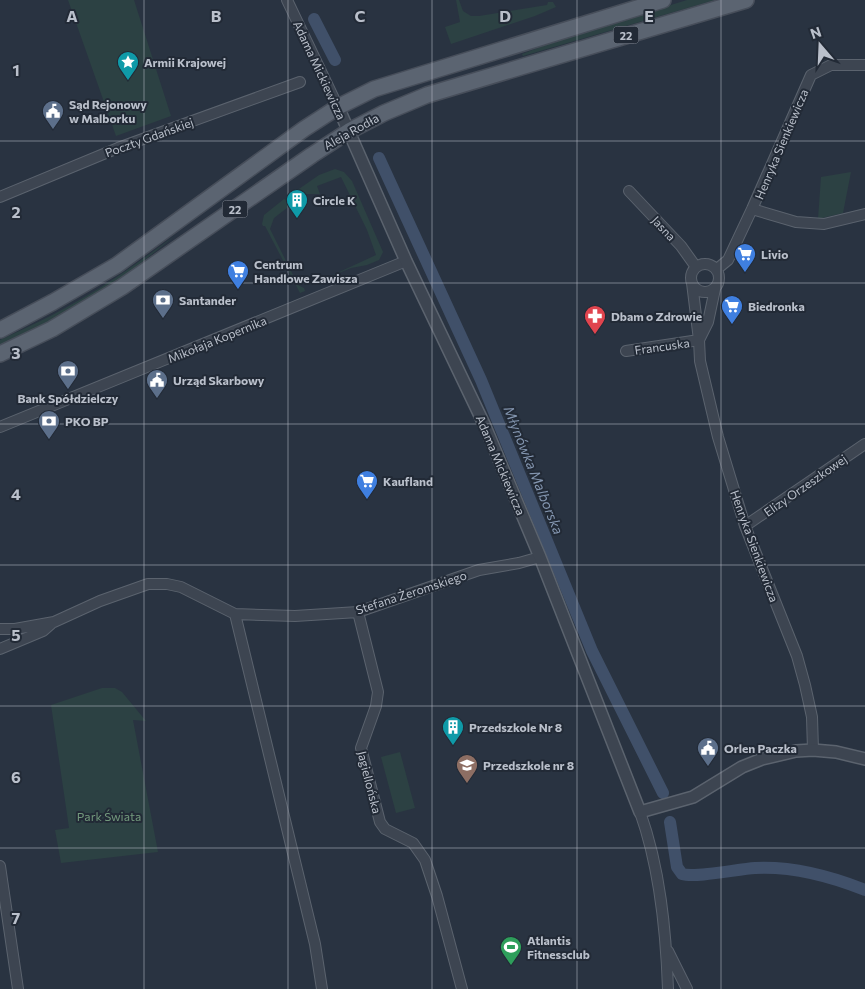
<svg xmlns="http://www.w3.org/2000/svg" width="865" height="989" font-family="Commissioner,sans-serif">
  <rect width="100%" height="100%" fill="#293341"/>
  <!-- green -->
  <path fill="#2c4143" d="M68 0H134L171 116 116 136Z
    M456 0H459L463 11 471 16H479L547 5 548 2H553L556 7 535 16 451 44 445 27 460 22Z
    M687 0H715L523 56 522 54 561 39Z
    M335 169 344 172 352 181 383 252 379 260 367 265 351 268 322 280 376 255 367 230 341 177 317 186 320 194H304L296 191 319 175Z
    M851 172 843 213 818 219 821 177Z
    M284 199 292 202V204L274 218 270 229 298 285 304 288 305 291 300 293 265 226H263L262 224 264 215Z
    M176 235 121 279 59 317 30 332 0 346V340C28 327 56 314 83 298 115 280 145 257 176 235Z
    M102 688H115L122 692 146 721 133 720 158 852 61 863 55 830 69 828 51 705Z
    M400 752 415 808 396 813 381 757Z"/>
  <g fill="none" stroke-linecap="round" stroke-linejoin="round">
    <!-- canal -->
    <path stroke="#405069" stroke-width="12" d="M314 19 335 60
      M379 158 481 380 592 651 663 793
      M670 822 677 867 682 874C696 878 738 869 755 868 794 866 830 876 865 890"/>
    <!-- minor casing -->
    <g stroke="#5b636e" stroke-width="12">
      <path id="minor" d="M287 0 338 107
        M629 191 681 246 696 267
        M0 197 118 148 300 82
        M752 209 796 222 824 224 865 214
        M691 278a14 14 0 1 1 28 0a14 14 0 1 1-28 0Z
        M717 269 728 260 752 209 811 75 831 65H865
        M692 283 699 340 708 322 715 289
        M626 351 699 340 700 361 718 437 745 526 797 656 805 685 812 717 813 750
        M0 427 406 261
        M745 526 865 444
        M358 612 378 692 376 706 361 748 380 822 385 829 413 843 425 860 437 896 462 989
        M235 614 315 944 322 989
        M0 629H15L54 622 100 601 148 584H167L181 587 235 614 295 616 358 612 479 570 519 563 540 557
        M0 649 43 631 51 624
        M640 812C660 868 666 930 668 989
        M0 866 18 989
        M668 951 687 989"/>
    </g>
    <!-- tertiary casing -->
    <g stroke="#5b636e" stroke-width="14">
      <path id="tertiary" d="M338 107 406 261 484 424 540 557 640 812 693 797 742 767 762 759 796 751 813 750 836 752 865 759"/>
    </g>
    <!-- primary casing -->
    <g stroke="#474e5a" stroke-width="18">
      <path id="primary" d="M0 330 53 302 117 265 304 129 338 107 374 89 663 0
        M0 354 52 329 122 287 312 155 349 131 384 113 427 95 746 0"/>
    </g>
    <!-- minor -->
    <use href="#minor" stroke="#3d4551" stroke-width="10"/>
    <!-- tertiary -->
    <use href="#tertiary" stroke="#3d4551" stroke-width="11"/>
    <!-- primary -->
    <use href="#primary" stroke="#5b6471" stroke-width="15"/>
  </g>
  <!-- grid -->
  <path fill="none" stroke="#bac0cb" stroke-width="1" stroke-opacity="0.55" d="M144 0V989M288 0V989M432 0V989M577 0V989M721 0V989M0 141H865M0 283H865M0 424H865M0 565H865M0 706H865M0 848H865"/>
  <!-- icons -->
  <defs>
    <g id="sight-pin" transform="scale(1.125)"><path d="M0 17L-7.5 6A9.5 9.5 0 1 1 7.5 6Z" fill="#0f9aa8" stroke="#222a36"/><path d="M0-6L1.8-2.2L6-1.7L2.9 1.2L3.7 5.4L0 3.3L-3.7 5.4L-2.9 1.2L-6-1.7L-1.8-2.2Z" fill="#fff"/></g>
    <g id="civic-pin" transform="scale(1.125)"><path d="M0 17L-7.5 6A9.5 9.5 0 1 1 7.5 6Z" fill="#5c6f8a" stroke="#222a36"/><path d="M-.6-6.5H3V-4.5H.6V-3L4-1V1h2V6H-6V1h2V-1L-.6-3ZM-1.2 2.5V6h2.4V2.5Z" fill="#fff"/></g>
    <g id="building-pin" transform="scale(1.125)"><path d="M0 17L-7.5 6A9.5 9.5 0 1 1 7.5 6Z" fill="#0f9aa8" stroke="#222a36"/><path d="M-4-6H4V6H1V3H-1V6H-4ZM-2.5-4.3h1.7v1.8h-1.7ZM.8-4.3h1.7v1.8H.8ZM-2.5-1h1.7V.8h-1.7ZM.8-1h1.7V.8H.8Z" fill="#fff"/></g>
    <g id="supermarket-pin" transform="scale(1.125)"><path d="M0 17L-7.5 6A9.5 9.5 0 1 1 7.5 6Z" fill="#3f7fe0" stroke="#222a36"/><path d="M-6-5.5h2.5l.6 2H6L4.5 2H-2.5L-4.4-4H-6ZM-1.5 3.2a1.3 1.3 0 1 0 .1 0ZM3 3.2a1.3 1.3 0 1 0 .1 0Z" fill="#fff"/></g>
    <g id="bank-pin" transform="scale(1.125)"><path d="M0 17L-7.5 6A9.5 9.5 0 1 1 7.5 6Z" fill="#5c6f8a" stroke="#222a36"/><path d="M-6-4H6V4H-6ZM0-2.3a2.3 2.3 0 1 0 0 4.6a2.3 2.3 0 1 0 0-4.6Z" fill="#fff"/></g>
    <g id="pharmacy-pin" transform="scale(1.125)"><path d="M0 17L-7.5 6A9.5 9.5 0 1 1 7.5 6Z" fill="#e0444e" stroke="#222a36"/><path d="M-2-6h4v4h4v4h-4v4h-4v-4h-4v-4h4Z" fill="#fff"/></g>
    <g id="school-pin" transform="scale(1.125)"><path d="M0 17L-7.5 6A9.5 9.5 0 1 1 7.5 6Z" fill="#8d6e63" stroke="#222a36"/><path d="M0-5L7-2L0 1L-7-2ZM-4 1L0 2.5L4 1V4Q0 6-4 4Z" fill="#fff"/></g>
    <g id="stadium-pin" transform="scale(1.125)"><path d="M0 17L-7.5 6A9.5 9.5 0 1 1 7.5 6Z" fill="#2e9e5b" stroke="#222a36"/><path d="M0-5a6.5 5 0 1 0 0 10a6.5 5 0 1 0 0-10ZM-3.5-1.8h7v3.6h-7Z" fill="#fff"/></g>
  </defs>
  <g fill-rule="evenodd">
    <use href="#sight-pin" x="128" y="62"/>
    <use href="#civic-pin" x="53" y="111"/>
    <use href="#building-pin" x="297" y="200"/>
    <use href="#supermarket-pin" x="745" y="254"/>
    <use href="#supermarket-pin" x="238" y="271"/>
    <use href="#bank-pin" x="163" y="300"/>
    <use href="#supermarket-pin" x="732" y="306"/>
    <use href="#pharmacy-pin" x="595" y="316"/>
    <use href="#bank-pin" x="68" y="371"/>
    <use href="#civic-pin" x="157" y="380"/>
    <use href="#bank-pin" x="49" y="421"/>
    <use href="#supermarket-pin" x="367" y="481"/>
    <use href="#building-pin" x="453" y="727"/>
    <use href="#civic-pin" x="708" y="748"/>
    <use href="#school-pin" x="467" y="765"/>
    <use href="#stadium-pin" x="511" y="947"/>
  </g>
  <g text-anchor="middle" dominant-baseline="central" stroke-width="4" stroke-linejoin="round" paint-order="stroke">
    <!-- shield labels -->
    <g fill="#222a36" stroke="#8c939e" stroke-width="1">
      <rect x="613.5" y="26.5" width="25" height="17" rx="4"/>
      <rect x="222.5" y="200.5" width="25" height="17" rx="4"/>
    </g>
    <g font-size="11" font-weight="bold" fill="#bac0cb">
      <text x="626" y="35">22</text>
      <text x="235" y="209">22</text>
    </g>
    <!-- poi labels -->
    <g font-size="12" font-weight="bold" fill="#bac0cb" stroke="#222a36" text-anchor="start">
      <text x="144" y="62">Armii Krajowej</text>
      <text x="69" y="104">Sąd Rejonowy<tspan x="69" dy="14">w Malborku</tspan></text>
      <text x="313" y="200">Circle K</text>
      <text x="761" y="254">Livio</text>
      <text x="254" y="264">Centrum<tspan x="254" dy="14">Handlowe Zawisza</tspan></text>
      <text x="179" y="300">Santander</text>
      <text x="748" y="306">Biedronka</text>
      <text x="611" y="316">Dbam o Zdrowie</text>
      <text x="173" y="380">Urząd Skarbowy</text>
      <text x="68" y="398" text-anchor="middle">Bank Spółdzielczy</text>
      <text x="65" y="421">PKO BP</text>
      <text x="383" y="481">Kaufland</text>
      <text x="469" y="727">Przedszkole Nr 8</text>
      <text x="724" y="748">Orlen Paczka</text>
      <text x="483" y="765">Przedszkole nr 8</text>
      <text x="527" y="940">Atlantis<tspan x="527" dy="14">Fitnessclub</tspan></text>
    </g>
    <!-- street labels -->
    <g font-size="12" fill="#bac0cb" stroke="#222a36">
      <text transform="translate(320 70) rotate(65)">Adama Mickiewicza</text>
      <text transform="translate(351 131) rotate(-29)">Aleja Rodła</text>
      <text transform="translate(149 137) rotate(-20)">Poczty Gdańskiej</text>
      <text transform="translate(781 144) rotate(-67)">Henryka Sienkiewicza</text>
      <text transform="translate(664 228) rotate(47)">Jasna</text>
      <text transform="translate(217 339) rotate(-22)">Mikołaja Kopernika</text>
      <text transform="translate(662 346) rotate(-8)">Francuska</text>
      <text transform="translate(501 465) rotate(67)">Adama Mickiewicza</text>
      <text transform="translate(805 485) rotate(-35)">Elizy Orzeszkowej</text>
      <text transform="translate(755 546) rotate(70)">Henryka Sienkiewicza</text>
      <text transform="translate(411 592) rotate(-18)">Stefana Żeromskiego</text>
      <text transform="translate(370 782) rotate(76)">Jagiellońska</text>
    </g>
    <!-- park labels -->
    <g font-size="12" fill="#739a7d" stroke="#222a36">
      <text x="109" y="816">Park Świata</text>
    </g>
    <!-- water labels -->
    <g font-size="14" font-style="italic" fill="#8496b0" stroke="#222a36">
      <text transform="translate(534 470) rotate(68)">Młynówka Malborska</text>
    </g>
  </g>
  <g font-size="16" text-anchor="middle" font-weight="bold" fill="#bac0cb" stroke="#222a36" stroke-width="4" stroke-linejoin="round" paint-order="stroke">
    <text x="72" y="22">A</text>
    <text x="216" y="22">B</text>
    <text x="360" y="22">C</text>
    <text x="505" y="22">D</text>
    <text x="649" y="22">E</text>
    <text x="16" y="76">1</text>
    <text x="16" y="218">2</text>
    <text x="16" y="359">3</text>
    <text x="16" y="500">4</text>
    <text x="16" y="641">5</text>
    <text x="16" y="783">6</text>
    <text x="16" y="924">7</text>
  </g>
  <!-- north arrow -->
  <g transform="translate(820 45) rotate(341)" stroke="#222a36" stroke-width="4" paint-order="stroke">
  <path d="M0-4L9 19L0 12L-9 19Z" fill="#bac0cb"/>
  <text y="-8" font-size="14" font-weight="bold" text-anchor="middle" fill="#bac0cb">N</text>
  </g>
</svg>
